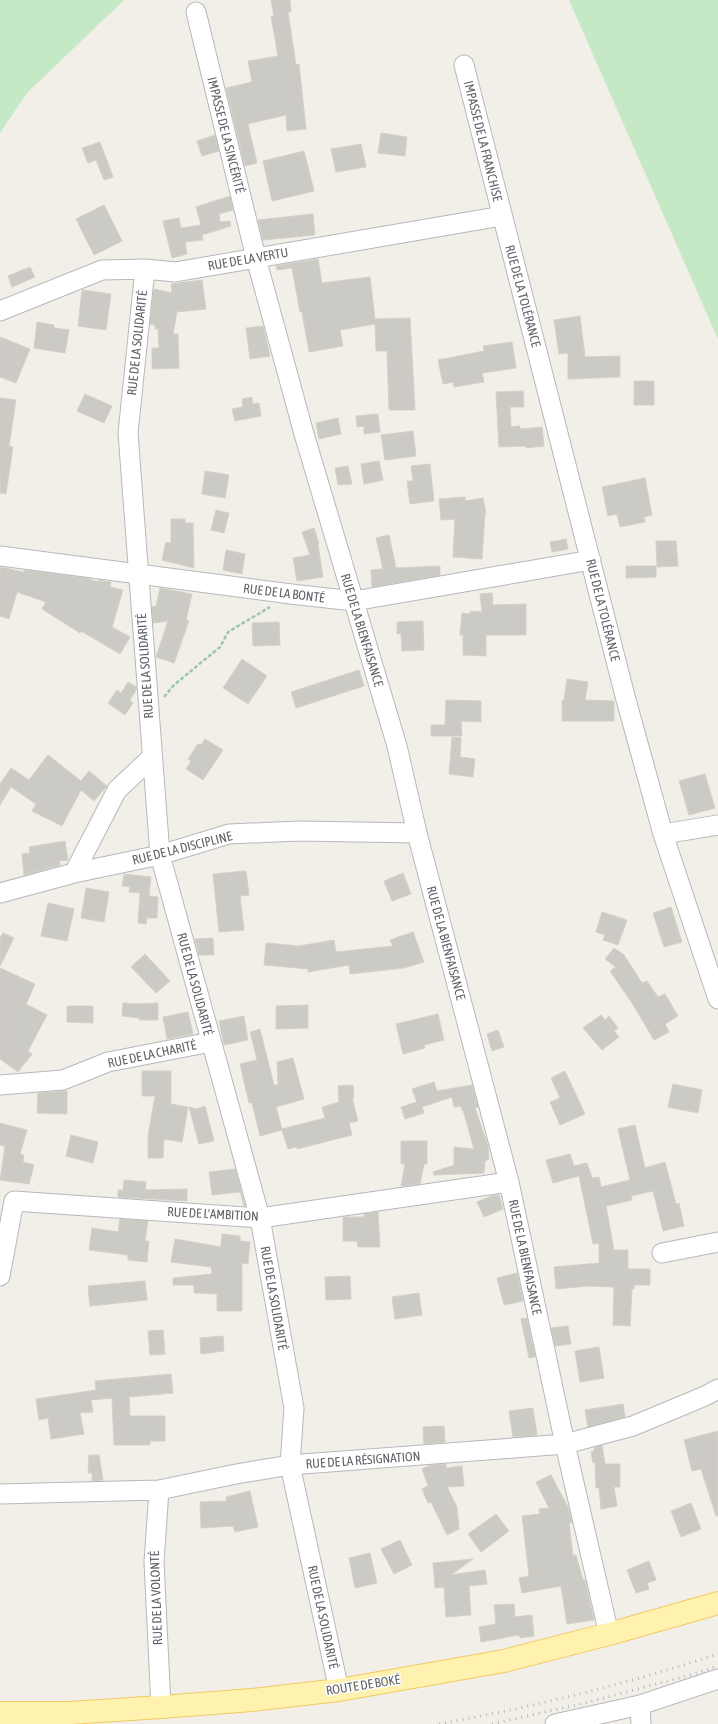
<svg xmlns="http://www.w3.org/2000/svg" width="718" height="1724" font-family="'Asap Condensed',sans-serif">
  <rect width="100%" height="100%" fill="#f1efe8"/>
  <!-- green -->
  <path fill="#c5e8c5" d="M0 0H124L27 93 0 133Z
    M569 0H718V339Z"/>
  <!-- building -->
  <path fill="#cccac5" stroke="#d6d1c6" d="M271 0H290L291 12H288L296 65 299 64 306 129 287 131 286 115 248 124 257 163 245 166 226 88 252 82 248 61 278 56 271 16H274Z
    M381 133 407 137 405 156 378 153Z
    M215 135 219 151 202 156 197 141Z
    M100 142 113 177 104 180 96 160 88 163 82 148Z
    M361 144 366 167 336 172 331 149Z
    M304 151 314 191 272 201 263 161Z
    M230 196 233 210 219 214 220 222 230 221 231 226 202 235 203 240 185 242 187 254 172 258 163 221 179 218 181 228 201 225 196 207Z
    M104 205 122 241 94 255 76 219Z
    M313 214 315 235 263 240 258 220Z
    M318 259 322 283 370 277 375 319 410 318 415 410H389L387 351H376L375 324 340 330 343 346 309 352 302 312H300L292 268 277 270 276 266Z
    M30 267 35 277 12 287 8 276Z
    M202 280 206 309 177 312 173 334H178L179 368 152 369V348H159L158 329H155V325L150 324 154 289 172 293 171 284Z
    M82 290 111 294 106 330 78 326Z
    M580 316 585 357 620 356V377L568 379V353L559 354 554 320Z
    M37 322 54 325V328L69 330 65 353 34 348Z
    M263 326 270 356 250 359 246 328Z
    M0 337 30 349 16 383 0 377Z
    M512 342 516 368 482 373 484 382 454 387 453 382 443 384 438 360 484 351 483 346Z
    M634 381H654V405H634Z
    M523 391 524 407H510L511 427 520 426V429L542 427 544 446 526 448V446L499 447 496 392Z
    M85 394 112 406 104 423 77 411Z
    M252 397 253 404 259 403 261 416 235 421 232 409 243 407 242 399Z
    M0 398 16 400 9 446 13 447 6 494 0 493Z
    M378 414 380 432 364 434V426L357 427 356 416Z
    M338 418 341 434 319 439 316 423Z
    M413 431 416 456 385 460 381 435Z
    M379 461 383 480 364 484 361 464Z
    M430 464 434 501 410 504 407 481H413L411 466Z
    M348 466 352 484 338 485 335 468Z
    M205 471 229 475 225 498 202 494Z
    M645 478 652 515 644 517 645 522 620 527 617 514 608 516 602 487Z
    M465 497V501L483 498 486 513H485L482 559 453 557 455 519 441 520 439 499Z
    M216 510 229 513 224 533 211 530Z
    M171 519H185V523H193L194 568 162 560 166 542 171 543Z
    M314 528 319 544 318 545 323 577 297 581 293 558 310 555 302 532Z
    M389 535 396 568 440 566V575L372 587 371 570 383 569 376 538Z
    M566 539 568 549 552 552 550 542Z
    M656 541H676L678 566 657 567Z
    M226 550 245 554 242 574 223 570Z
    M626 566H656V577L626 578Z
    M0 567 24 572 25 570 87 578 98 582V580L111 582 110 587 123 590 112 627 130 637 120 654 81 631 80 633 42 609 46 602 17 592 9 619 0 616Z
    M160 588 192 594 186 620 189 621 174 663 156 657 168 621 153 623 152 607 156 606Z
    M492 593 493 605 526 604V635H486V656L463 655V635H460L462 613 470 614V611L482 612 480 594Z
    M423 621 424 650 402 651 401 633 397 634V622Z
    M279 622 280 645 253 646 252 623Z
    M242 659 267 676 248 704 223 688Z
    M359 670 364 686 296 708 291 692Z
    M567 679 588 682 585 700 614 701V721H562V700H564Z
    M128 682 136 687V690L130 700 133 703 125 715 108 703 117 690 121 693Z
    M446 700 481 701V722L461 721 462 736H431V725H445Z
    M452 737 461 738 460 757 475 759 473 777 449 774Z
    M205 739 223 750 203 780 186 769 191 761 188 759 198 744 201 745Z
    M48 755 81 781 89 771 107 786 94 801 81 790 62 826 32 811 36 804 11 787 0 805V784L11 768 29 780Z
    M705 774 715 808 689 815 679 781Z
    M65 841 68 860 59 861 60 865 24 875 22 854 30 853 29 847Z
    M246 871 249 895 240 896 244 930 219 932 213 874Z
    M403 873 411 894 392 901 384 881Z
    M124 874 151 877 149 896 158 897 157 918H147L146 924 138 923 140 893 129 892 130 887 122 886Z
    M86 888 109 892 104 922 81 918Z
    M48 903 74 909 67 941 41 936Z
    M671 907 682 942 664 947 653 913Z
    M602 912 627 920 618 945 603 940 605 935 596 932Z
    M413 932 424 962 404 968 350 974 349 965 308 972V969L264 965 266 943 299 946 334 940 336 952 393 946 390 940Z
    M3 933 14 938 0 966V938Z
    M213 938 214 955H199L195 939Z
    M614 948 624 955 642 983 647 981 658 997 665 994 678 1016 665 1024 669 1032 654 1040 632 1003 610 971 616 967 605 959Z
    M145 954 170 981 156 993 131 967Z
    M0 968 35 984 26 1004 47 1015 28 1051 32 1054 18 1072 0 1059Z
    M123 1003 139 1004 158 1003V1020H139V1018L122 1016Z
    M308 1005V1028L276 1029V1006Z
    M67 1006H93V1023L67 1022Z
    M188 1012 193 1034 167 1039 163 1017Z
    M438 1014 444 1040 424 1045 425 1048 403 1054 396 1024Z
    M601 1015 605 1020 609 1016 618 1028 614 1031 619 1037 602 1050 583 1028Z
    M244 1016 248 1040 224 1045 219 1021Z
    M260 1029 274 1085H278L277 1062 293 1058 304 1099 276 1107 282 1129 325 1118 322 1107 339 1102 338 1086 353 1085 354 1098H352L358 1121 349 1123 352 1135 297 1149V1147L288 1149 282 1130 260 1136 252 1103H249L240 1064 257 1060 250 1032Z
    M498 1030 504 1047 492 1051 487 1034Z
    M142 1071H171V1104L188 1107 182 1142 164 1139 163 1158H148V1136L155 1096H142Z
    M565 1071 585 1114 560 1125 550 1102 560 1098 551 1078Z
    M434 1082 437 1091 472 1085 478 1107 475 1108 488 1146 489 1159 485 1161 484 1173 434 1175 433 1172 454 1165V1147L474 1149 463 1110H462L461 1106 454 1107 452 1097 422 1107 424 1113 405 1119 401 1107 417 1102 412 1089Z
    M673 1084 702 1090 698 1113 668 1107Z
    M67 1091V1114L37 1113 38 1093Z
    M205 1106 214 1141 199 1144 189 1107 197 1109Z
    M0 1123 27 1130 20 1154 24 1155 23 1162 34 1165 29 1184 0 1180 5 1146 0 1145Z
    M635 1125 645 1168 665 1162 676 1204 679 1203 684 1226 663 1231 653 1191 631 1196 632 1200 606 1206 614 1250H628V1269H650V1285H634V1289H632L630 1326 613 1325 614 1287 589 1286 556 1289 554 1267 599 1263V1243L593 1244 579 1176 553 1183 546 1160 570 1154 574 1166 587 1163 592 1178 599 1177 601 1187 630 1180 618 1129Z
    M71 1135 98 1142 93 1163 66 1156Z
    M401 1141H427V1164H424L420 1184 401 1186 405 1164H401Z
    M235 1169 238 1179 245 1206H244L240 1192 212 1195 209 1172Z
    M124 1180 146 1182 145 1190 187 1189V1201L118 1197V1190H123Z
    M499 1195 503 1209 484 1217 477 1202 491 1196Z
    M378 1212 380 1247H358L357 1241H343V1217H364V1214Z
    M120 1219 148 1221 145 1241H149L147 1262 128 1260V1255L89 1250 92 1228 118 1232Z
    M222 1234 240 1236V1241L250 1242 248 1264 242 1263V1311H217V1294L194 1293V1285H173V1278L212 1274 211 1267 171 1262 175 1239 221 1247Z
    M517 1273 523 1301 504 1305 497 1278Z
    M350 1276 351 1299 326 1300 325 1277Z
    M145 1281 147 1300 90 1306 88 1286Z
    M419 1293 422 1315 395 1319 392 1297Z
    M527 1318 535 1357 529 1358 521 1319Z
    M568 1326 571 1344 555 1346 551 1328Z
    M163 1330 165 1354 150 1355 148 1331Z
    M223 1336 224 1351 201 1354 200 1338Z
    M599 1347 604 1378 580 1382 575 1351Z
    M171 1374 173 1393 129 1397 130 1416H165V1441H150V1445H114L112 1398 91 1400 93 1412 80 1413 84 1434 51 1439 48 1418 39 1420 36 1399 96 1390 95 1381Z
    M623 1404 625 1417 588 1427 585 1410Z
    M533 1408 537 1435 513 1437 509 1411Z
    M444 1426 445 1442 424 1444 423 1427Z
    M718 1431V1516H716L701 1469 692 1471 684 1440Z
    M602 1445 605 1464H620V1487H614L617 1506 601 1509 599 1488H596L595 1462 593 1463 591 1452 594 1451V1448Z
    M89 1455H99L103 1480 92 1481V1473H88Z
    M446 1464V1468L462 1466 464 1486 447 1487 457 1507 459 1529 447 1535 431 1502 428 1503 422 1489 428 1486 422 1469 431 1465Z
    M551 1475 568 1507 572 1523H569L573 1556 576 1555 583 1580H585L594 1620 567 1624 561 1586 522 1593 519 1578 529 1576 522 1516 540 1514 539 1509 549 1508 536 1482Z
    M250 1491 258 1527 235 1532 233 1526 201 1528 200 1502 227 1501 226 1497Z
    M691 1503 701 1529 681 1537 671 1511Z
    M496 1514 509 1531 481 1552 468 1534Z
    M400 1540 412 1565 394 1574 381 1549Z
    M370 1553 377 1583 355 1588 349 1558Z
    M473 1559 451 1575 485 1570 487 1584 469 1586 471 1615 446 1617 444 1587 435 1588 433 1563Z
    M649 1561 656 1580 647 1583 649 1589 636 1593 627 1570Z
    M514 1604 515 1617 532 1615 534 1636 520 1638 519 1635 481 1642 479 1627 496 1624 494 1605Z"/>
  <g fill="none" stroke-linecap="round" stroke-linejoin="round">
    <!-- minor casing -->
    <g stroke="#b5b8bc" stroke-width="21">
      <path id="minor" d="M196 12 256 258 304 434 397 746 417 833 509 1182 565 1444 609 1634
        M464 65 625 696 663 834 718 999
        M145 269 128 433 160 855 260 1218 294 1408 290 1465 339 1690
        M0 311 102 270 145 269 175 272 502 216
        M0 556 291 594 354 601 591 560
        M663 834 718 825
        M74 873 117 790 152 757
        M0 893 74 873 160 855 229 834 299 831 417 833
        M0 1085 63 1080 108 1062 211 1042
        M662 1253 718 1242
        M0 1276 14 1201 260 1218 509 1182
        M159 1490 154 1562 161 1707
        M0 1494 159 1490 236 1474 290 1465 565 1444 633 1426 705 1396 718 1389
        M640 1705 641 1724
        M555 1724 640 1705 718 1679"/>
    </g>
    <!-- major casing -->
    <g stroke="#f2c960" stroke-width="24">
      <path id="major" d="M0 1713H70L161 1707 252 1700 339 1690 504 1661 609 1634 718 1603"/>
    </g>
    <!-- path -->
    <path stroke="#9cc7a9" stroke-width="2.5" stroke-dasharray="4 2" stroke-linecap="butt" d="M164 697 174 685 220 647 228 632 270 607"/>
    <!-- minor -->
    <use href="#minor" stroke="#fff" stroke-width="19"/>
    <!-- major -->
    <use href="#major" stroke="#fff2af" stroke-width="22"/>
    <!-- rail -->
    <path stroke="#b6b7b8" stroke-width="3" stroke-dasharray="1 5" stroke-linecap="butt" d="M439 1724C533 1707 627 1684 718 1654
      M492 1724 589 1702 694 1674 718 1666"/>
  </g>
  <g text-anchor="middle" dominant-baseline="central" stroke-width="3" stroke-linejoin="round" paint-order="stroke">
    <!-- street labels -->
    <g font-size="13" fill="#5f6368" stroke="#fff">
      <text transform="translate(226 135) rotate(76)">IMPASSE DE LA SINCÉRITÉ</text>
      <text transform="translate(483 141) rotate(76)">IMPASSE DE LA FRANCHISE</text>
      <text transform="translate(248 259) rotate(-10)">RUE DE LA VERTU</text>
      <text transform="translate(523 296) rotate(75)">RUE DE LA TOLÉRANCE</text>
      <text transform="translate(137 343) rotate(-84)">RUE DE LA SOLIDARITÉ</text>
      <text transform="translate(284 593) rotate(7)">RUE DE LA BONTÉ</text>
      <text transform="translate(603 610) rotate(76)">RUE DE LA TOLÉRANCE</text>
      <text transform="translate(362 630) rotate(73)">RUE DE LA BIENFAISANCE</text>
      <text transform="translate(145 666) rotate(-94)">RUE DE LA SOLIDARITÉ</text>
      <text transform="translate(182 848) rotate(-14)">RUE DE LA DISCIPLINE</text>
      <text transform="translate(446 943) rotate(75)">RUE DE LA BIENFAISANCE</text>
      <text transform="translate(195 984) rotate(75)">RUE DE LA SOLIDARITÉ</text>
      <text transform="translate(152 1054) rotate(-12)">RUE DE LA CHARITÉ</text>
      <text transform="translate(213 1214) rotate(3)">RUE DE L'AMBITION</text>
      <text transform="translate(525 1257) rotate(78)">RUE DE LA BIENFAISANCE</text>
      <text transform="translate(274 1298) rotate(80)">RUE DE LA SOLIDARITÉ</text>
      <text transform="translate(363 1460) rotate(-4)">RUE DE LA RÉSIGNATION</text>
      <text transform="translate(156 1598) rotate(-92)">RUE DE LA VOLONTÉ</text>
      <text transform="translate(323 1617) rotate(78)">RUE DE LA SOLIDARITÉ</text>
      <text transform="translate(363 1685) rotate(-9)">ROUTE DE BOKÉ</text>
    </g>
  </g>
</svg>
